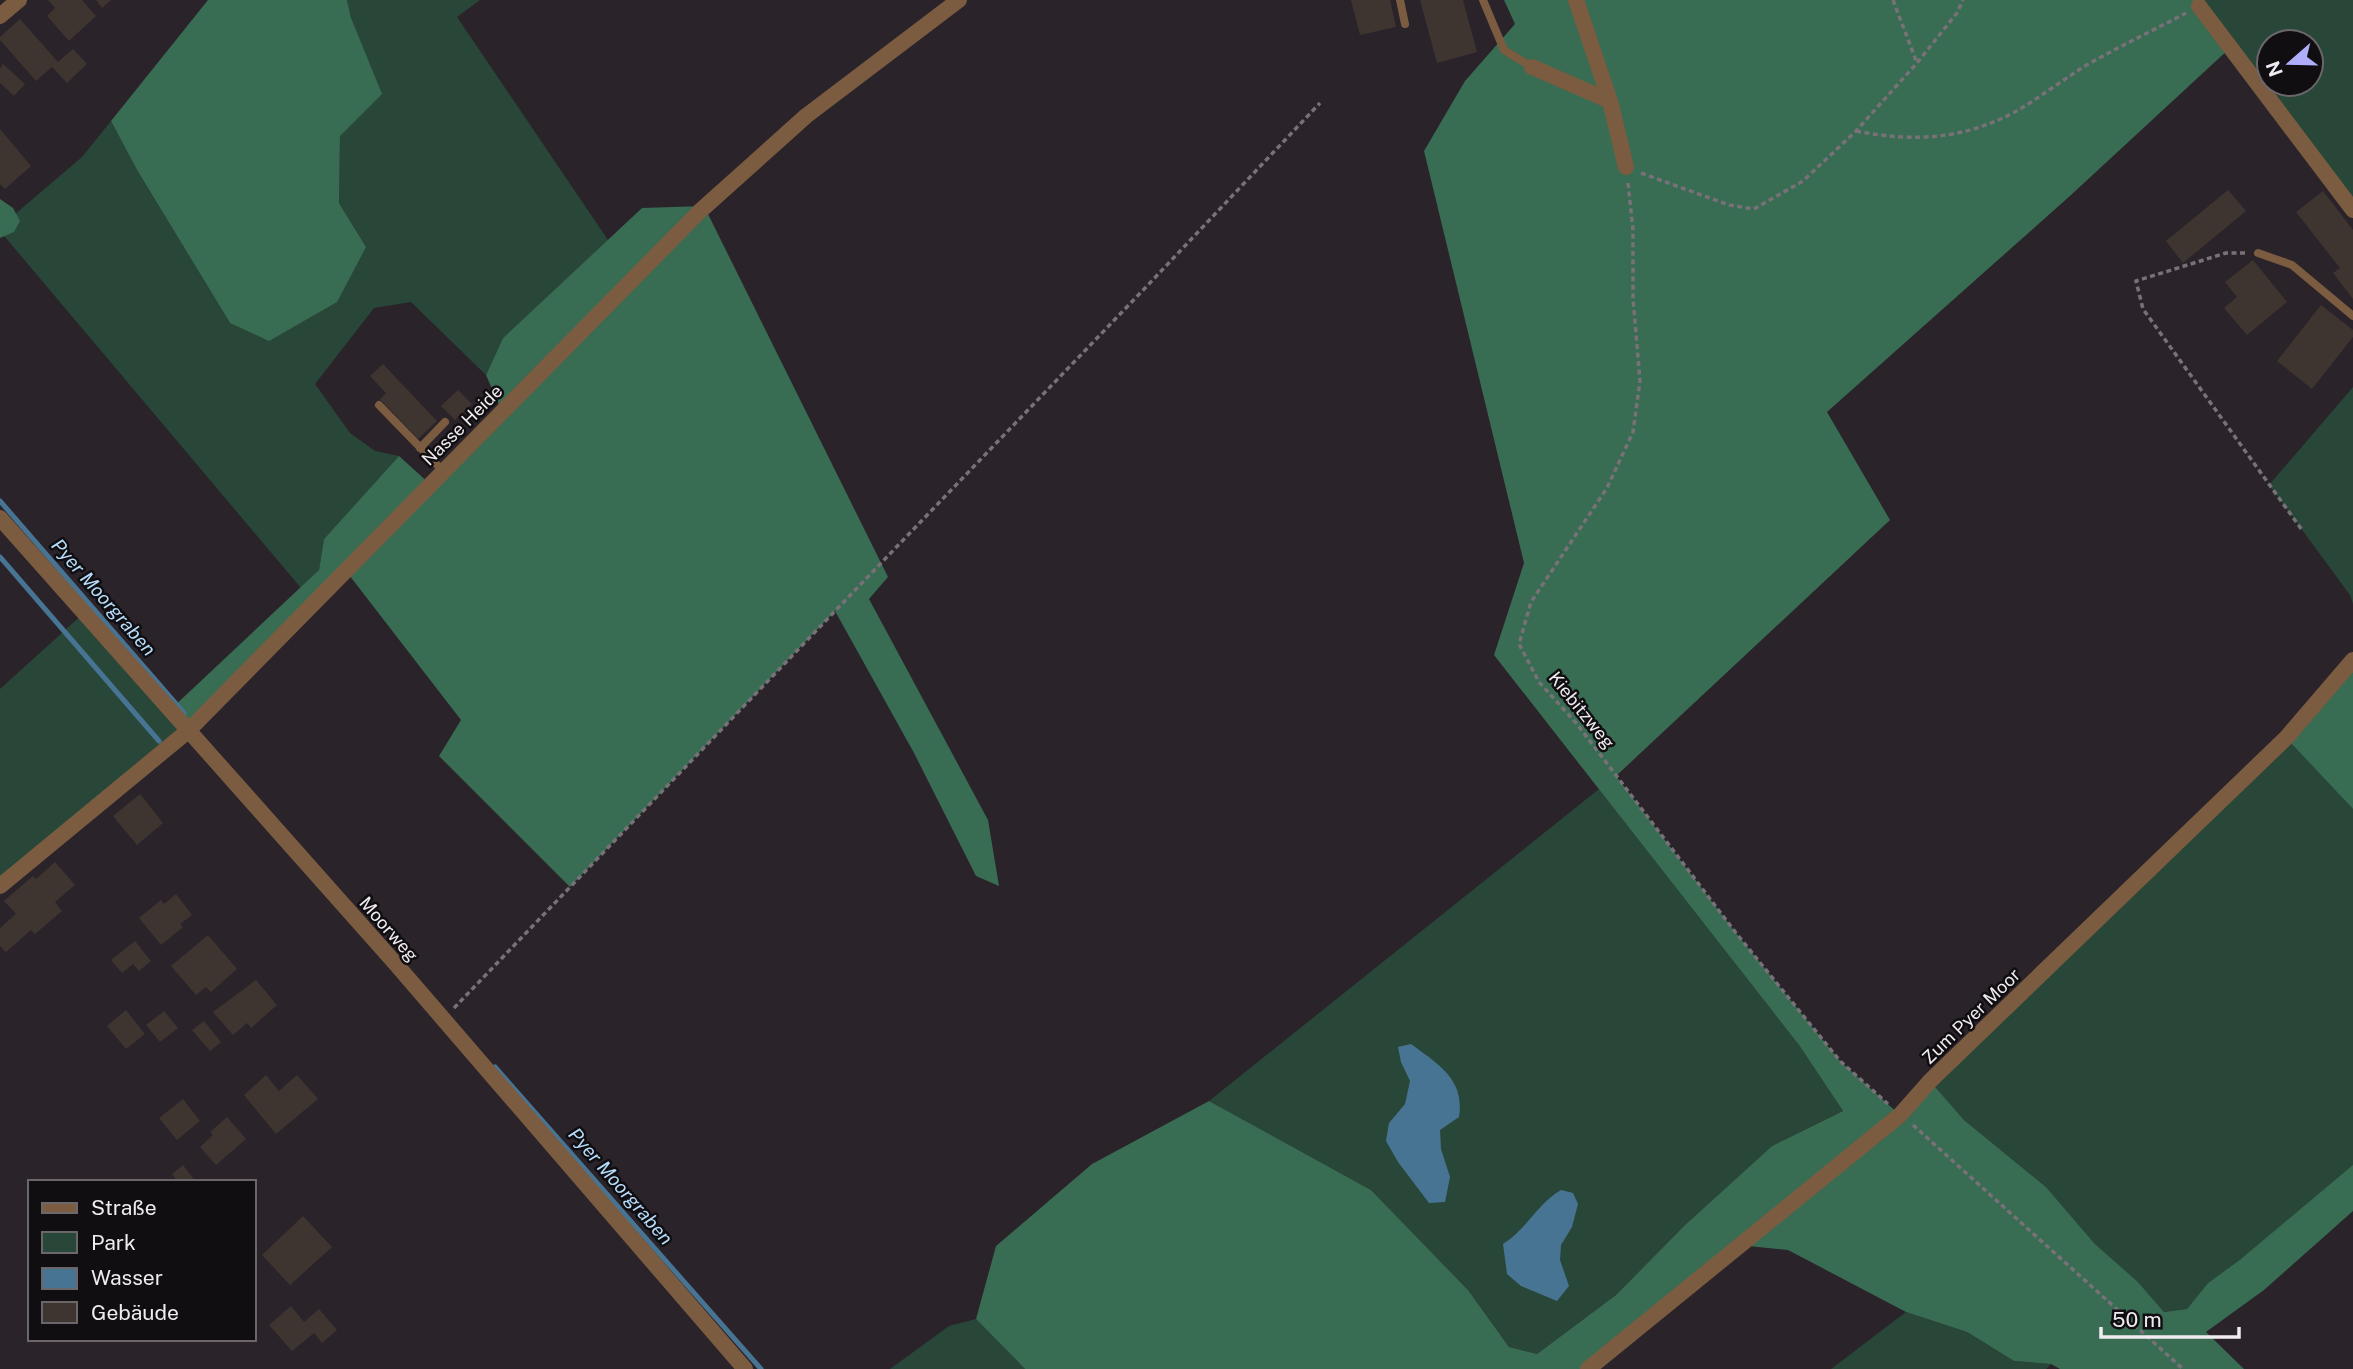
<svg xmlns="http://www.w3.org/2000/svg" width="2353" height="1369" font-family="'Public Sans',sans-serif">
  <rect width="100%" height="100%" fill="#2a232a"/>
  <!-- green -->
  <path fill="#284738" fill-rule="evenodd" d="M347 0H480L457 17 608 240 503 338 486 375 411 302 374 308 315 384 350 433 375 451 399 456 324 539 319 570 301 588 0 231V227L82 157 111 121 137 170 230 323 366 247 339 203 340 136 351 18Z
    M2194 0H2353V210ZM2269 42H2311V84H2269Z
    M2353 387V604L2350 595 2269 485Z
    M84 613 188 731 0 886V689Z
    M2286 738 2353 809V1179L2208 1283 2187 1309 2164 1312 2138 1282 2095 1244 2046 1187 1964 1120 1930 1081Z
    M1599 789 1799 1045 1843 1111 1772 1146 1685 1225 1616 1295 1537 1354 1509 1347 1468 1290 1371 1190 1209 1101Z
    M1906 1312 1967 1332 2014 1361 2051 1364 2046 1369H1831Z
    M976 1319 1025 1369H890L949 1326Z"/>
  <!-- forest -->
  <path fill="#386c53" d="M208 0H347L351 18 382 94 340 136 339 203 366 247 337 302 269 341 230 323 137 170 111 121Z
    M1504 0H2194L2230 48 2071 195 1827 412 1890 520 1616 776 1736 933 1840 1061 1900 1115 1930 1081 1964 1120 2046 1187 2095 1244 2138 1282 2164 1312 2187 1309 2208 1283 2241 1259 2353 1165V1211L2264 1290 2206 1332 2244 1369H2060L2051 1364 2014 1361 1967 1332 1906 1312 1788 1250 1738 1245 1588 1369H1025L976 1319 996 1246 1092 1164 1209 1101 1371 1190 1468 1290 1509 1347 1537 1354 1616 1295 1685 1225 1772 1146 1843 1111 1799 1045 1494 655 1524 563 1424 151 1465 81 1515 24Z
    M0 199 13 208 20 221 14 232 0 238Z
    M704 206 888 577 869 599 988 820 999 886 976 876 914 753 835 611 570 887 439 756 461 720 346 571 188 731 170 710 319 570 324 539 399 456 430 484 502 412 486 375 503 338 642 208Z
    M2353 660V809L2286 738Z"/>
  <!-- water -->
  <path fill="#487493" d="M1411 1044C1438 1064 1465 1079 1459 1117L1440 1130 1441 1149 1450 1177 1445 1202 1429 1203 1398 1162 1386 1141 1389 1123 1405 1104 1410 1081 1401 1062 1398 1047Z
    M1561 1190 1573 1193 1578 1204 1572 1227 1561 1245 1560 1260 1569 1286 1557 1301 1521 1286 1507 1274 1503 1244C1528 1228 1536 1205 1561 1190Z"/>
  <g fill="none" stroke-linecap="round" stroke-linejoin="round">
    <!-- stream -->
    <path stroke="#487493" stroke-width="5" d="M0 501 184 713
      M0 557 159 741
      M495 1067 761 1369"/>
  </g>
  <!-- building -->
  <path fill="#3e3530" d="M48 0H82L96 16 69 41 47 16 55 8Z
    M96 0H111L102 8Z
    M1351 0H1390L1396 27 1360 35Z
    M1420 0H1463L1477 52 1437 63Z
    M20 19 58 62 73 49 87 64 67 83 52 67 36 81 0 40V37Z
    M3 64 25 84 14 96 0 83V68Z
    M0 129 31 166 5 189 0 184Z
    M2228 190 2246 211 2183 263 2166 241Z
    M2323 191 2353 230V299L2333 273 2340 268 2296 212Z
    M2253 260 2287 302 2247 335 2224 308 2237 297 2225 282Z
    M2321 305 2353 330V337L2312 389 2277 361Z
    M383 364 437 421 418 439 380 399 386 393 370 376Z
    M458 390 472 404 455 420 441 406Z
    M140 794 163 823 137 845 113 816Z
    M55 862 75 885 55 902 62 911 35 934 31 930 6 952 0 946V928L16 914 4 901 33 876 36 879Z
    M176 894 192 915 180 924 183 927 161 945 139 918 161 900 164 904Z
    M208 935 237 969 211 992 206 987 196 995 171 966Z
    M135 941 151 961 139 971 133 964 122 973 111 960Z
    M256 980 277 1005 251 1028 247 1023 233 1035 213 1012Z
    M126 1010 145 1034 126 1049 107 1026Z
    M164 1011 178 1028 160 1042 146 1025Z
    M204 1021 221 1042 210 1051 192 1030Z
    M266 1075 279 1091 297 1075 318 1099 276 1134 244 1095Z
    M183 1099 200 1121 177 1140 159 1118Z
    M227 1117 246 1139 216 1165 200 1147 213 1135 210 1132Z
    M183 1165 196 1182H178L172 1174Z
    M303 1216 332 1247 290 1285 262 1255Z
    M291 1306 304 1322 319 1309 337 1330 322 1343 314 1333 292 1351 269 1325Z"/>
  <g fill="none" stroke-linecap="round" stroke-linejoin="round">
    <!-- path -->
    <path stroke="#787278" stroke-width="3.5" stroke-dasharray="5 3.5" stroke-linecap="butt" d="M1893 0 1917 63
      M1856 131C1912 142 1961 140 2013 113 2038 99 2061 81 2085 66 2118 47 2152 31 2186 13
      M1641 173 1729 205 1754 209 1803 181 1856 131 1917 63 1957 13 1963 0
      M1628 183 1633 230V299L1640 381 1633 432 1607 488 1531 602 1519 644 1539 682 1577 724 1736 933 1840 1061 1888 1104
      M2245 253H2226L2136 281 2143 309 2302 530
      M454 1008 1147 286 1320 103
      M1913 1125 2183 1369"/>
    <!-- service -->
    <path stroke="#7b5c40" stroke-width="8" d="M1400 0 1405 24
      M1483 0 1504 50 1532 67
      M2258 253 2292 265 2353 316
      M379 405 443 471
      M420 448 445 422"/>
    <!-- minor -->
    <path stroke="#7b5c40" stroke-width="16" d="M1576 0 1610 101 1626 167
      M2199 6 2353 210
      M0 16 19 0
      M1532 67 1610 101
      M0 518 395 963 745 1369
      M0 886 188 731 699 212 806 116 959 0
      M1588 1369 1900 1115 1930 1081 2286 738 2353 660"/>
  </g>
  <g text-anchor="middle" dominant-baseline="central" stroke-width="5" stroke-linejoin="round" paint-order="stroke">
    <!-- street labels -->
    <g font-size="18" fill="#f0ebf0" stroke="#100e11">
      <text transform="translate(462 425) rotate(-45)">Nasse Heide</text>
      <text transform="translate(1582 710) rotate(51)">Kiebitzweg</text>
      <text transform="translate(389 929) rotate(49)">Moorweg</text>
      <text transform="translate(1971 1016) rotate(-44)">Zum Pyer Moor</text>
    </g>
    <!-- water labels -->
    <g font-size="19" font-style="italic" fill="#b5ddfb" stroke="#100e11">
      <text transform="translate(104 597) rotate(49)">Pyer Moorgraben</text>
      <text transform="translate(621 1186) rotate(49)">Pyer Moorgraben</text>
    </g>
  </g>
  <!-- legend -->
  <rect x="28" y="1180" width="228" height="161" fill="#100e11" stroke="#6a666a" stroke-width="2"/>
  <rect x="42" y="1203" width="35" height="10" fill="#7b5c40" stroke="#6a666a" stroke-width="2"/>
  <text x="91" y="1215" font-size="21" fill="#f0ebf0">Straße</text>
  <rect x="42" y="1232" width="35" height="21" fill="#284738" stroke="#6a666a" stroke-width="2"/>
  <text x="91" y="1250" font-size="21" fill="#f0ebf0">Park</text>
  <rect x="42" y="1268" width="35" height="21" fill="#487493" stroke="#6a666a" stroke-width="2"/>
  <text x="91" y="1285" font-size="21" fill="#f0ebf0">Wasser</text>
  <rect x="42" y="1302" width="35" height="21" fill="#3e3530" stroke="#6a666a" stroke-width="2"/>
  <text x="91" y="1320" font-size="21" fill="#f0ebf0">Gebäude</text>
  <!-- north arrow -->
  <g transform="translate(2290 63) rotate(250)"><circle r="33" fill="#100e11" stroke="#6a666a" stroke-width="2"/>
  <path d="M0-5L12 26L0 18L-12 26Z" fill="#afaefa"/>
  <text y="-10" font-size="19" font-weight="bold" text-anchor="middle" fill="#f0ebf0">N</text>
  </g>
  <!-- scale -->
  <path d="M2101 1327v10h138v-10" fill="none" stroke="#f0ebf0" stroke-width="3.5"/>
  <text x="2112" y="1327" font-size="21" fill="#f0ebf0" stroke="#100e11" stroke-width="5" paint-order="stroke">50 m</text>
</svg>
